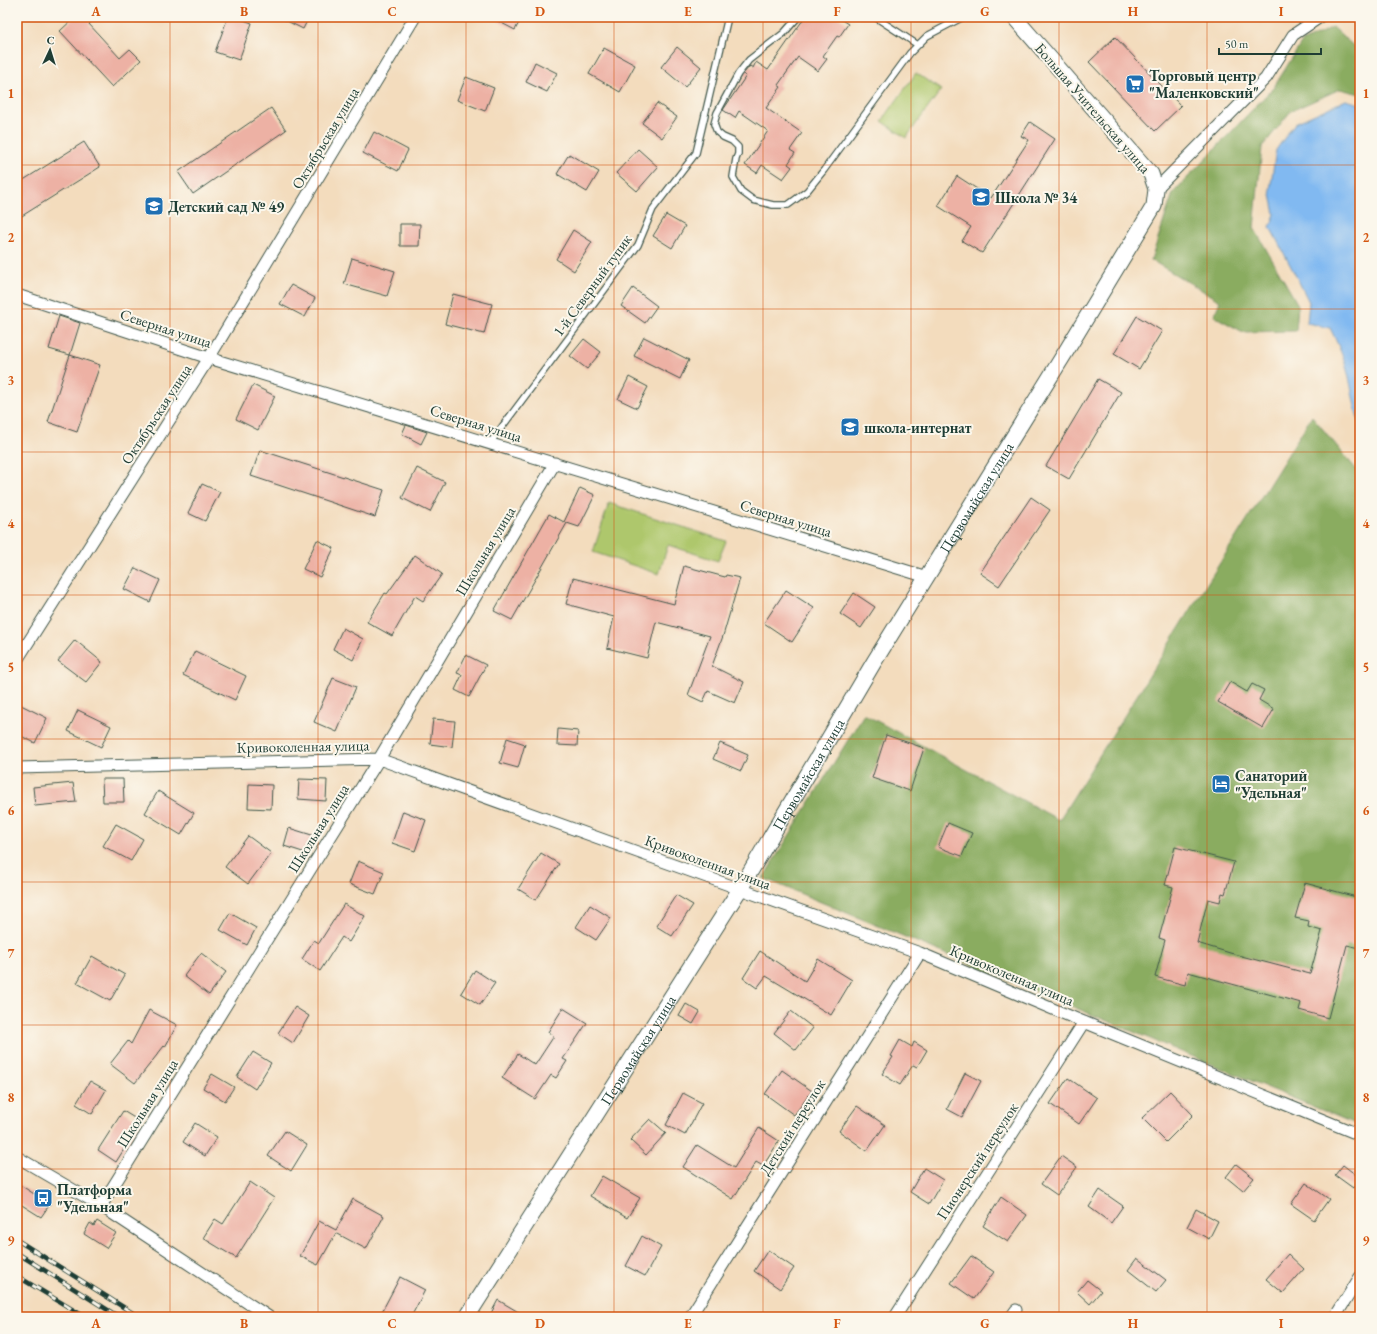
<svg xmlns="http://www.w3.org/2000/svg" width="1377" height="1334" font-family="'EB Garamond',serif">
  <rect width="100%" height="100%" fill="#fbf7ec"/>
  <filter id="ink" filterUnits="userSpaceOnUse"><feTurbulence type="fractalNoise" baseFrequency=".025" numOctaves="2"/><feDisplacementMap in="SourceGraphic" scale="8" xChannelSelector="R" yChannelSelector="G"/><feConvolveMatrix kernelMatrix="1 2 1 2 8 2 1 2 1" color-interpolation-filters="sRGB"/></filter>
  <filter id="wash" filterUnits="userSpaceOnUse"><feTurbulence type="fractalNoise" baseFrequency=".012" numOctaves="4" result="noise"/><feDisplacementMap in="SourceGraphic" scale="16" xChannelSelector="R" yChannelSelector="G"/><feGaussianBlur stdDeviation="0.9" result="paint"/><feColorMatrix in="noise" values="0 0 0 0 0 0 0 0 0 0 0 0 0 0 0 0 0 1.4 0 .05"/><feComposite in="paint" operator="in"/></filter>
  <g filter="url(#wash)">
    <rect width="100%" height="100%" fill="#f3dcbd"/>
    <!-- green -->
    <path fill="#aec76c" stroke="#668250" d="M916 73 941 90 906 138 882 121Z
      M609 503 726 541 718 561 668 545 659 574 593 552Z"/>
    <!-- forest -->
    <path fill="#8aac60" stroke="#54744a" d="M1333 27 1360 52V94L1340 89 1291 111 1262 147 1254 228 1298 305 1296 331 1243 332 1214 316 1220 301 1151 260 1173 193 1274 87 1302 42Z
      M1312 416 1360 474V1126L763 878 864 714 1059 820Z"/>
    <!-- water -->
    <path fill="#81b9f1" stroke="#507b92" d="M1346 100 1360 104V423C1354 409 1353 393 1349 378 1345 360 1338 344 1330 328L1307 323 1309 302 1298 280 1270 227 1275 214 1270 190 1276 150 1295 123Z"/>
    <g id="blocks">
      <!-- building -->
      <path fill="#edb1a4" d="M75 17H96L89 24 120 58 130 49 141 60 112 87 60 31Z
        M228 17H235L252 23 239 60 215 52Z
        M279 17H309L303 29Z
        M490 17H522L515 30Z
        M805 17H837L848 24 839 37 837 36 823 56 827 59 818 71 798 57 778 85 781 87 766 108 802 133 790 150 795 153 788 164 792 167 783 179 762 165 757 173 745 165 768 131 739 111 735 118 723 110 746 76 743 74 750 66 753 68 756 62 768 70Z
        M1115 37 1181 106 1155 131 1089 62Z
        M677 47 701 67 685 87 661 67Z
        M604 48 635 65 620 92 589 74Z
        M535 62 557 73 547 92 526 82Z
        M466 77 494 88 485 111 457 100Z
        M657 103 677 117 662 138 642 123Z
        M271 108 286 130 193 194 178 172Z
        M1030 122 1055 139 982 253 962 241 971 227 938 206 957 176 991 198 1029 140 1021 136Z
        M374 132 408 150 398 171 363 153Z
        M84 142 100 167 17 219V184Z
        M638 149 658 167 637 191 616 173Z
        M569 154 599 172 587 192 557 174Z
        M666 215 685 226 672 248 653 236Z
        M400 224H420L419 246H400Z
        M573 230 592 242 574 271 556 259Z
        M352 258 395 271 387 296 344 284Z
        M291 285 315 298 305 317 280 304Z
        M633 288 657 306 645 323 621 306Z
        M453 294 492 304 484 334 445 324Z
        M59 316 80 323 70 355 49 349Z
        M1137 316 1162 331 1139 369 1114 354Z
        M644 337 689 360 680 379 634 356Z
        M584 339 601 352 587 369 570 356Z
        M70 355 100 365 77 432 48 422Z
        M629 377 648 387 637 408 618 399Z
        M1098 379 1121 392 1069 479 1046 466Z
        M253 385 275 396 258 430 236 419Z
        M406 425 427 432 421 444 402 434Z
        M260 450 384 490 375 517 251 476Z
        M417 468 445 482 430 512 402 498Z
        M202 484 220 492 205 521 188 513Z
        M580 488 595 495 579 527 567 523 512 620 494 611 549 514 564 522Z
        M1031 497 1050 510 999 586 980 573Z
        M317 540 334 548 320 577 303 569Z
        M415 555 442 574 423 601 415 596 392 636 367 622 385 593 387 594Z
        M684 566 725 577 726 575 740 578 723 636 712 666 744 682 735 703 708 691 703 702 688 695 710 636 656 622 647 658 607 648 614 617 566 604 573 578 674 604Z
        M135 568 160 580 150 602 124 589Z
        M786 590 814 608 792 642 764 623Z
        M854 593 875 607 861 628 840 614Z
        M343 628 363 639 353 660 333 649Z
        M75 640 102 662 86 682 58 661Z
        M195 651 246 676 235 700 183 675Z
        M466 655 486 665 469 697 455 690 462 675 457 673Z
        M333 678 356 687 337 732 314 722Z
        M1230 682 1247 692 1252 684 1264 690 1259 700 1274 709 1263 728 1218 702Z
        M17 703 47 718 35 743 17 734Z
        M78 710 111 726 101 747 68 731Z
        M433 719 455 721 452 747 430 744Z
        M558 729 578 731 577 746 557 745Z
        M886 735 924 748 910 791 872 778Z
        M507 738 525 744 518 768 500 763Z
        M720 743 748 755 741 771 713 759Z
        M102 779H123L124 802H103Z
        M299 779 327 780 326 801 298 799Z
        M73 783 76 802 35 806 33 787Z
        M249 784 272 785 271 809 248 808Z
        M158 791 194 813 181 835 145 813Z
        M403 811 426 820 415 851 392 843Z
        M948 823 972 833 962 856 938 847Z
        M116 824 143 839 131 861 103 846Z
        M289 828 315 836 309 854 284 846Z
        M248 836 271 853 248 884 225 867Z
        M1175 847 1234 862 1225 894 1222 893 1220 902 1208 899 1197 943 1230 953 1310 974 1322 931 1308 927 1309 921 1295 918 1305 883 1360 898V948L1347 945 1328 1018 1299 1010 1301 1003 1188 972 1185 985 1155 977 1165 940 1159 938 1173 887 1165 885Z
        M541 853 559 864 536 900 518 889Z
        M358 861 384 872 375 894 349 884Z
        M676 895 693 905 672 936 656 926Z
        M344 904 365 916 349 942 342 937 320 971 302 959 314 940 319 943Z
        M590 905 611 918 596 940 576 927Z
        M230 913 256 928 247 945 220 930Z
        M760 951 805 981 818 959 852 980 831 1015 766 976 757 988 743 978Z
        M201 953 226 972 209 995 184 976Z
        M92 956 125 975 110 1001 77 983Z
        M475 970 495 983 480 1005 461 993Z
        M686 1004 700 1012 693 1024 679 1016Z
        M295 1007 309 1016 293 1043 278 1033Z
        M563 1008 587 1023 563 1059 567 1061 556 1078 551 1075 535 1099 502 1078 518 1054 535 1065 554 1036 548 1032Z
        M149 1010 177 1025 165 1047 164 1046 135 1083 110 1064 128 1041 131 1044Z
        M791 1011 813 1028 796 1050 774 1033Z
        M900 1040 912 1047 914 1042 927 1050 917 1067 913 1065 900 1085 882 1074 893 1057 891 1056Z
        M253 1052 271 1063 255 1089 237 1077Z
        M782 1070 812 1091 794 1115 765 1094Z
        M965 1073 981 1081 962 1117 947 1109Z
        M212 1074 234 1087 225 1101 203 1088Z
        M1068 1078 1097 1098 1079 1124 1050 1104Z
        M90 1081 106 1090 92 1114 76 1104Z
        M1170 1091 1193 1115 1166 1142 1142 1118Z
        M683 1093 702 1103 685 1135 666 1125Z
        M857 1106 885 1125 867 1151 839 1131Z
        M123 1111 141 1122 116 1162 98 1150Z
        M650 1119 666 1133 646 1155 630 1140Z
        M195 1123 217 1137 205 1156 183 1142Z
        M759 1128 779 1141 763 1166 756 1162 733 1199 683 1167 697 1145 734 1168Z
        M285 1131 307 1145 291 1171 268 1156Z
        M1061 1156 1077 1167 1057 1195 1041 1184Z
        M1236 1164 1254 1178 1243 1191 1226 1177Z
        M1343 1165 1360 1178 1353 1188 1335 1175Z
        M924 1168 943 1180 929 1204 910 1192Z
        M602 1176 640 1198 627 1218 590 1196Z
        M250 1182 274 1198 236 1258 203 1238 215 1219 223 1224Z
        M17 1183 50 1204 41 1217 17 1202Z
        M1306 1183 1329 1199 1314 1220 1291 1204Z
        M1100 1190 1123 1206 1111 1223 1089 1207Z
        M1001 1197 1027 1215 1008 1242 983 1226Z
        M353 1199 384 1216 366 1249 336 1233 318 1265 300 1256 319 1221 336 1230Z
        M1196 1209 1218 1221 1209 1239 1187 1227Z
        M97 1221 116 1233 106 1248 84 1234 90 1223 94 1226Z
        M642 1236 661 1247 645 1276 626 1266Z
        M768 1250 794 1268 780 1289 754 1271Z
        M1288 1254 1304 1269 1283 1293 1266 1279Z
        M971 1256 994 1272 974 1299 951 1283Z
        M1137 1258 1166 1280 1156 1292 1128 1270Z
        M400 1277 425 1290 411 1317H379Z
        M1087 1280 1101 1291 1090 1304 1077 1292Z
        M498 1300 527 1317H489Z"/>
    </g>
  </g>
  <g filter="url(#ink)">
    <use href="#blocks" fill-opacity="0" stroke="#3f5549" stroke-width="1"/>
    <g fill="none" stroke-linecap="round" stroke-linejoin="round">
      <!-- service casing -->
      <g stroke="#3f5549" stroke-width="8">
        <path id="service" d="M798 17 784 33 749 60 738 74 717 113 714 124 717 132 723 137 732 141 738 147V154L736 159 733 177 741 191 753 200 773 205H788L807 191 824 170 910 53 927 36 963 17
          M875 17 918 45
          M490 443 638 245 653 209 696 153 728 17"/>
      </g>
      <!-- minor casing -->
      <g stroke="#3f5549" stroke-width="13">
        <path id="minor" d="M1156 189 1266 78 1293 35 1320 17
          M17 295 209 358 927 577
          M17 660 209 358 415 17
          M17 768 379 759 740 889 920 953 1079 1020 1360 1135
          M17 1157 101 1206 269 1317
          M101 1206 379 759 555 463
          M690 1317 920 953
          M895 1317 1084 1022
          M1011 1317 1016 1310
          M1335 1317 1360 1277"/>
      </g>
      <!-- secondary casing -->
      <g stroke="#3f5549" stroke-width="17">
        <g id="secondary">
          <path id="s1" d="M467 1317 740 889 874 662 1065 353 1154 206 1156 189 1151 174 1014 17"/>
        </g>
      </g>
      <!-- service -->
      <use href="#service" stroke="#fff" stroke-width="5.5"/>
      <!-- minor -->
      <use href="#minor" stroke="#fff" stroke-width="11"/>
      <!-- secondary -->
      <use href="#secondary" stroke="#fff" stroke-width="15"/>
      <!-- rail casing -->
      <g stroke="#1f3d34" stroke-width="4.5">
        <path id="rail" d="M17 1240 139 1317
          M17 1253 119 1317
          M17 1276 85 1317
          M17 1313 24 1317"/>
      </g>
      <!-- rail -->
      <use href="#rail" stroke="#fbf7ec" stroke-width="3" stroke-dasharray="9" stroke-linecap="butt"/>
    </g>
  </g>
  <!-- grid -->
  <path fill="none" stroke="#d45610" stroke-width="1" stroke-opacity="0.55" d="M170 17V1317M318 17V1317M466 17V1317M614 17V1317M763 17V1317M911 17V1317M1059 17V1317M1207 17V1317M17 165H1360M17 309H1360M17 452H1360M17 595H1360M17 739H1360M17 882H1360M17 1025H1360M17 1169H1360"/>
  <!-- icons -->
  <defs>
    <g id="supermarket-square" transform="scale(1)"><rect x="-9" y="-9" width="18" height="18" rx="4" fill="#1f6fb2" stroke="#fbf7ec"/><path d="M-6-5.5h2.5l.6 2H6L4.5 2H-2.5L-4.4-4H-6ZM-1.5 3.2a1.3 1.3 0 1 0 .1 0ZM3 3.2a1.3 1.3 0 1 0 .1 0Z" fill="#fff"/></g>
    <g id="school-square" transform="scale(1)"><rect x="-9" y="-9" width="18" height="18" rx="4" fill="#1f6fb2" stroke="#fbf7ec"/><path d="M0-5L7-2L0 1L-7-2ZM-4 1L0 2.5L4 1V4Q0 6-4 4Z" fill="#fff"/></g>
    <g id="hotel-square" transform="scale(1)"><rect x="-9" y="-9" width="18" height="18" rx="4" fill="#1f6fb2" stroke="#fbf7ec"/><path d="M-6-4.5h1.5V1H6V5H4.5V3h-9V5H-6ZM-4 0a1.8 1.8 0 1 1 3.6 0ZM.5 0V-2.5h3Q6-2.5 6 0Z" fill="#fff"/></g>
    <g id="bus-square" transform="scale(1)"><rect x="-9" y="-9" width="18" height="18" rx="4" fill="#1f6fb2" stroke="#fbf7ec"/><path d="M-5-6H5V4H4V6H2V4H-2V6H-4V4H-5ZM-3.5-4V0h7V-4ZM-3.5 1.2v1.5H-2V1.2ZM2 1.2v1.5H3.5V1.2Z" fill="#fff"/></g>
  </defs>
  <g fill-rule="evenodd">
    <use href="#supermarket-square" x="1135" y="84"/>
    <use href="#school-square" x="981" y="197"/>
    <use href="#school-square" x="154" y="206"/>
    <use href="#school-square" x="850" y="427"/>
    <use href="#hotel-square" x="1221" y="784"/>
    <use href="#bus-square" x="43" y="1198"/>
  </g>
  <g text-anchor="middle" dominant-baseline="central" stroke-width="4" stroke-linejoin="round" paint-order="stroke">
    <!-- poi labels -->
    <g font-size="15" font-weight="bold" fill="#1f3d34" stroke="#fbf7ec" text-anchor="start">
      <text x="1149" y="75">Торговый центр<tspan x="1149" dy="17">"Маленковский"</tspan></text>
      <text x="995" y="197">Школа № 34</text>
      <text x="168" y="206">Детский сад № 49</text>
      <text x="864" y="427">школа-интернат</text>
      <text x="1235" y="775">Санаторий<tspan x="1235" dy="17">"Удельная"</tspan></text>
      <text x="57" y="1189">Платформа<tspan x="57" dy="17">"Удельная"</tspan></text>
    </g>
    <!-- street labels -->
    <g font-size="15" fill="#1f3d34" stroke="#fbf7ec">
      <text transform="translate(1093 108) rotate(49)">Большая Учительская улица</text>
      <text transform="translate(325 138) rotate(-59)">Октябрьская улица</text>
      <text transform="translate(592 285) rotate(-54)">1-й Северный тупик</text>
      <text transform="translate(166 328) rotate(18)">Северная улица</text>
      <text transform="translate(156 414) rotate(-57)">Октябрьская улица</text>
      <text transform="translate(476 423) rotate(17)">Северная улица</text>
      <text stroke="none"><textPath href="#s1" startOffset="965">Первомайская улица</textPath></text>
      <text transform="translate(786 518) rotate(17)">Северная улица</text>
      <text transform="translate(485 551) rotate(-59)">Школьная улица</text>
      <text transform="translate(303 746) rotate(-1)">Кривоколенная улица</text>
      <text stroke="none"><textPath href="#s1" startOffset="641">Первомайская улица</textPath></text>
      <text transform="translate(318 828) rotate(-58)">Школьная улица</text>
      <text transform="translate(708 862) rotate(20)">Кривоколенная улица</text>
      <text transform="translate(1012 975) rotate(23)">Кривоколенная улица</text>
      <text stroke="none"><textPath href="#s1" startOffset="317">Первомайская улица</textPath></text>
      <text transform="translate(147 1103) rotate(-58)">Школьная улица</text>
      <text transform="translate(792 1127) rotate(-58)">Детский переулок</text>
      <text transform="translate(977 1161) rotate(-57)">Пионерский переулок</text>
    </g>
  </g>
  <!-- margin -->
  <rect width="1377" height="1334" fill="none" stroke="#fbf7ec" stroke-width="44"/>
  <!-- north arrow -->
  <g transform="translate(50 50) rotate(4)" stroke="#fbf7ec" stroke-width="3" paint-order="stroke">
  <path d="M0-3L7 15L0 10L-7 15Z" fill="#1f3d34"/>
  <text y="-6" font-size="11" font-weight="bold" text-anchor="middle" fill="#1f3d34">С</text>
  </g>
  <!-- scale -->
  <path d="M1219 48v6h102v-6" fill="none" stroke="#1f3d34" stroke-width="2"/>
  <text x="1225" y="48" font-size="12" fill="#1f3d34" stroke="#fbf7ec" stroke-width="3" paint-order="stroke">50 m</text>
  <rect x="22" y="22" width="1333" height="1290" fill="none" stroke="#d45610" stroke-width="1.5"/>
  <g font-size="13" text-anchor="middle" font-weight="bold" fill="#d45610">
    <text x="96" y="16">A</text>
    <text x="244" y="16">B</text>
    <text x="392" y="16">C</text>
    <text x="540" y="16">D</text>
    <text x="688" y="16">E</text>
    <text x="837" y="16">F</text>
    <text x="985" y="16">G</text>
    <text x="1133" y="16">H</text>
    <text x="1281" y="16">I</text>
    <text x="11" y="98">1</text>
    <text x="1366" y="98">1</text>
    <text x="11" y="242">2</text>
    <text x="1366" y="242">2</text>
    <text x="11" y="385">3</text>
    <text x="1366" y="385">3</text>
    <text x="11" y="528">4</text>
    <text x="1366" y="528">4</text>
    <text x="11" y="672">5</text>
    <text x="1366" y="672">5</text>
    <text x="11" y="815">6</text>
    <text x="1366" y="815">6</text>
    <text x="11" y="958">7</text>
    <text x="1366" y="958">7</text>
    <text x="11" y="1102">8</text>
    <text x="1366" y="1102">8</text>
    <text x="11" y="1245">9</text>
    <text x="1366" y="1245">9</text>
    <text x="96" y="1328">A</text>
    <text x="244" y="1328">B</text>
    <text x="392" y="1328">C</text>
    <text x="540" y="1328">D</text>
    <text x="688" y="1328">E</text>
    <text x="837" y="1328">F</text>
    <text x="985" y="1328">G</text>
    <text x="1133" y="1328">H</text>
    <text x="1281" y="1328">I</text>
  </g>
</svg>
